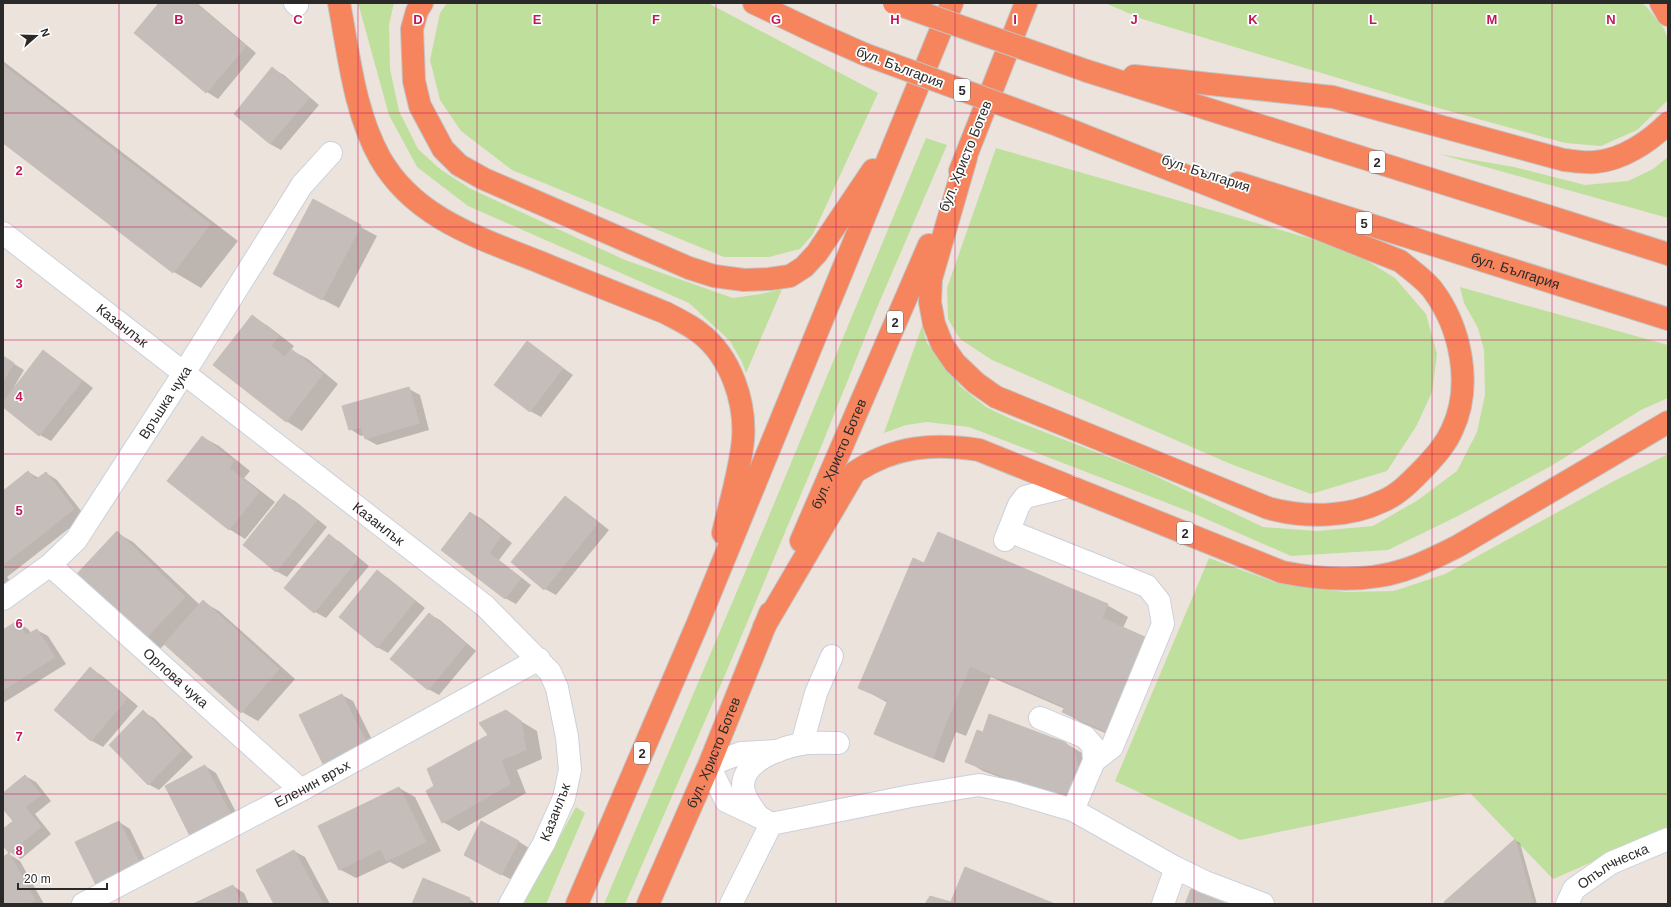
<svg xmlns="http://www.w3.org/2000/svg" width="1671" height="907" font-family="Arial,sans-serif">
  <rect width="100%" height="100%" fill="#ece3dd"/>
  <!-- green -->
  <path fill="#bfe09c" d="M358 3H394L389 25 390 69 399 111 418 149 440 169 469 188 625 260 733 298 761 294 782 289 746 373 742 362 730 341 689 303 468 206 417 167 389 115Z
    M447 3H708L878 93 813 234 800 249 769 257H724L512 170 461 131 440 100 430 60 440 13Z
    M1105 3H1640L1646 6 1664 29 1668 40V100L1637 130 1601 146 1565 143 1424 104 1142 19Z
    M926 138 947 145 876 310 823 442 725 675 625 904H604L766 523Z
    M996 148 1350 250 1395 278 1426 314 1437 354 1432 392 1417 425 1387 471 1311 494 1233 465 992 360 960 339 948 319 947 288Z
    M1439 154 1514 167 1585 185 1628 181 1653 169 1668 157V218Z
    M1460 287 1668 345V398L1641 410 1551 466 1458 516 1388 550 1291 556 1188 511 969 427 927 422 906 425 884 433 922 326 927 343 961 387 986 407 1011 419 1145 471 1263 527 1317 531 1373 526 1418 500 1457 471 1477 432 1485 395 1484 350 1478 328 1464 303Z
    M1668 454V829L1553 879 1470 793 1240 840 1115 781 1209 558 1277 583 1345 592 1394 591 1445 574 1614 481Z
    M576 807 585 813 546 904H523Z"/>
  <!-- shadow -->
  <path fill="#0003" d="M160 3H197L256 53 218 99 207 92 135 33Z
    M3 61 238 241 201 288 174 272 3 142Z
    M273 69 284 75 319 105 281 150 270 144 235 114Z
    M313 201 377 236 339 308 291 283Z
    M252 316 268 326 294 346 291 350 308 359 338 384 302 431 286 421Z
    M527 342 573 375 541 417 530 411Z
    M44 352 54 358 93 388 51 441 40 435 3 406V357L24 370 14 387 15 388Z
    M409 389 420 395 429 430 377 445 366 439 364 435 361 436 350 429Z
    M202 437 219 446 250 471 244 478 275 502 245 539 229 529Z
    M28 472 39 478 46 473 57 480 85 516 7 577 21 595 3 608V492Z
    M284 495 295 501 327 527 287 577 276 571Z
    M565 497 576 504 609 530 556 595 545 589Z
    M471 513 482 519 512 543 499 560 531 585 516 604 505 598Z
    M117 533 133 542 200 605 203 602 219 611 295 679 258 721 242 712 165 644 160 649 144 640Z
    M329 536 340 542 369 566 326 618 315 612Z
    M925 565 1107 605 1128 617 1123 628 1144 637 1165 649 1126 742 1084 724 1063 712 1065 709 991 677 966 736 956 732 944 763 887 740 876 733 888 703 859 687Z
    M377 572 388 578 425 608 388 653 377 647Z
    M429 614 440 620 476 651 439 695 428 689Z
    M17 622 28 629 31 633 37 630 48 636 66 664 3 703V631Z
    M90 668 101 675 138 706 103 747 92 741 56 710Z
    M342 695 353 701 378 752 300 715Z
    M143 712 154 718 193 757 159 790 148 784Z
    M506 712 537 731 542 759 517 770 526 793 459 831 443 822 435 787 490 736Z
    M990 716 1065 743 1082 753 1090 761 1081 808 983 771 966 761 984 733Z
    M205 766 216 773 243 826 166 786Z
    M25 776 36 782 51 801 35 814 51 834 21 859 10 852 3 844V830L14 821 3 807V794Z
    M399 788 415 797 441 851 403 869 390 862 356 878 339 869Z
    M119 822 130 829 152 875 99 889Z
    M1515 840 1520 843 1537 904H1447L1445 902Z
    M518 841 529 848 512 880 476 861Z
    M294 851 305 857 330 904H275Z
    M9 854 20 861 44 904H3V858Z
    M233 886 244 893 249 904H196Z
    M469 899 477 904H413Z"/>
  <!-- building -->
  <path fill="#c4bdba" stroke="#c7beb7" d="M159 3H195L246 46 206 93 134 33Z
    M3 65 210 224 173 273 3 143Z
    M272 67 309 98 270 144 234 114Z
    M313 199 361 225 322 300 273 274Z
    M252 315 279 336 271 346 285 357 291 349 323 374 286 422 213 365Z
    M527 341 563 368 530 412 494 385Z
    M43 350 82 381 39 436 3 407V402Z
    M3 356 14 363 3 381Z
    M409 387 419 423 365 439 361 427 349 430 342 406Z
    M202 436 234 461 229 468 259 492 229 530 167 481Z
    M28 471 35 480 46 472 74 509 3 565V491Z
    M284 494 317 520 276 572 243 545Z
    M565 496 598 523 544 590 511 562Z
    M470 512 501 536 489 553 521 578 505 599 441 550Z
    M117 531 185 597 143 641 75 576Z
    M938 532 1108 604 1102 618 1145 637 1105 731 1062 712 1065 707 970 666 945 725 858 688 913 558 924 563Z
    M329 534 358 559 314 613 284 588Z
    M377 570 415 601 377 648 339 617Z
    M203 600 279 669 241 713 164 644Z
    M429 613 466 644 428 690 390 659Z
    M17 621 26 635 37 629 55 657 3 690V630Z
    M90 667 127 699 91 741 54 710Z
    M342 694 368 746 324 766 299 715Z
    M888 700 945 725 933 758 874 734Z
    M143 710 182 750 148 785 109 745Z
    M506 710 521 721 526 750 501 760 510 784 442 823 426 791 434 786 427 769 488 735 479 723Z
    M989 714 1050 737 1044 755 983 732Z
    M977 730 1044 755 1050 737 1065 742 1074 751 1078 765 1075 780 1070 791 1064 799 965 762Z
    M205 765 233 819 192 840 165 786Z
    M25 775 41 795 25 807 41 827 9 853 3 846V829L13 821 3 809V793Z
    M399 787 426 842 386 861 381 849 339 870 318 826Z
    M119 821 142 868 98 889 75 842Z
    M481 821 519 841 501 875 464 855Z
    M1515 839 1533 904H1445L1444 902Z
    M294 850 323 904H274L256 870Z
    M9 853 35 900 29 904H3V857Z
    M965 867 1055 904H950Z
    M423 878 470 898 467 904H412Z
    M233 885 242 904H193Z
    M1191 889 1227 904H1185Z
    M930 896 951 902 950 904H925Z"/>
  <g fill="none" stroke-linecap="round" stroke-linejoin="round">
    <!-- minor casing -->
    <g stroke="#cbd1db" stroke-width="24">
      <g id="minor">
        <path d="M295 3 297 5"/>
        <path id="s1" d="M3 233 485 606 550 672 557 688 567 737 570 770 564 798 544 843 510 904"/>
        <path d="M1009 531 1147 586 1159 601 1163 624 1112 747 1094 761"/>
        <path d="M1005 540 1019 505 1025 497 1070 486"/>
        <path id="s2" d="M50 565 301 790"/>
        <path id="s3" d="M3 599 50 565 76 540 184 373 302 185 331 153"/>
        <path d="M1040 718 1085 737 1093 746 1094 761 1073 810"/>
        <path d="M802 744 816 693 832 656"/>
        <path d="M758 816C752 808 743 796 743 786 743 760 781 748 801 744 813 742 826 743 838 743"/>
        <path d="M771 824 911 796 979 785 1012 792 1073 810 1176 868 1163 904"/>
        <path d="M1176 868 1205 882 1263 904"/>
        <path id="s4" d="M83 904 301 790 539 659"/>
        <path d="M731 904 771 824 758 816 726 801 709 765 741 753 778 751"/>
        <path id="s5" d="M1567 904 1574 889 1611 863 1668 839"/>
      </g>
    </g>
    <!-- highway casing -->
    <g stroke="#c3c3c3" stroke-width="24">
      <g id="highway">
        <path d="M339 3C349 55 354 111 380 158 415 219 480 238 542 263 583 280 624 296 666 313 677 319 690 325 700 333 731 357 746 402 743 440 740 471 730 503 723 533"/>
        <path d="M422 3 417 11 412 29 414 81 420 106 443 149 459 165 484 179 689 268 714 276 744 280 769 279 790 276 804 267 817 253 873 170"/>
        <path d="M754 3 819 34 864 54"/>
        <path d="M1661 3 1668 15"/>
        <path d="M1087 71 1668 254"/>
        <path d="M1134 76 1333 97 1564 160C1574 161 1584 163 1595 162 1622 160 1649 142 1668 123"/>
        <path d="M966 158 931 279 930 302 934 324 942 344 955 363 976 383 996 397 1268 508C1305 518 1348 518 1383 501 1400 494 1413 479 1425 467 1436 455 1446 444 1452 430 1473 386 1461 327 1432 289 1423 278 1411 270 1400 261L1060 126"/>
        <path d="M960 171 1026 3"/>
        <path id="s6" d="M1238 183 1668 319"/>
        <path id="s7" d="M801 541 929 245"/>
        <path d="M764 627 855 472C895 446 932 443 979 450L1282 572C1322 580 1364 583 1404 570 1423 564 1440 555 1458 546L1668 422"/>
        <path d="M577 904 697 625 952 3"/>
        <path id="s8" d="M648 904 709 765 770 613"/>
      </g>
    </g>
    <!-- minor -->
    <use href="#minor" stroke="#fff" stroke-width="22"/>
    <!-- highway -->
    <use href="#highway" stroke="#f6845d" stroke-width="22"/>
    <!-- highway-bridge casing -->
    <g stroke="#c3c3c3" stroke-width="24" stroke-linecap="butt">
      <path id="highway-bridge" d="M894 3 1087 71
        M864 54 1060 126"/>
    </g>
    <!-- highway-bridge -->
    <use href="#highway-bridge" stroke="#f6845d" stroke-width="22"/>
  </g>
  <!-- grid -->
  <path fill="none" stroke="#c2185b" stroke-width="1" stroke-opacity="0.55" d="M119 3V904M239 3V904M358 3V904M477 3V904M597 3V904M716 3V904M836 3V904M955 3V904M1074 3V904M1194 3V904M1313 3V904M1432 3V904M1552 3V904M3 113H1668M3 227H1668M3 340H1668M3 454H1668M3 567H1668M3 680H1668M3 794H1668"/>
  <g text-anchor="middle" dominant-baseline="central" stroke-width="3.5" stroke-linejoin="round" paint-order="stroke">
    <!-- shield labels -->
    <g fill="#fff" stroke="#6a6a6a" stroke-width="1">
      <rect x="954" y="79" width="16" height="22" rx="3"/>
      <rect x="1369" y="151" width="16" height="22" rx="3"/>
      <rect x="1356" y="212" width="16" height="22" rx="3"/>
      <rect x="887" y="311" width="16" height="22" rx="3"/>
      <rect x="1177" y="522" width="16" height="22" rx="3"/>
      <rect x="634" y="742" width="16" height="22" rx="3"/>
    </g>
    <g font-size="13" font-weight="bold" fill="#2a2a2a">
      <text x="962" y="90">5</text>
      <text x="1377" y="162">2</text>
      <text x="1364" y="223">5</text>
      <text x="895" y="322">2</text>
      <text x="1185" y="533">2</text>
      <text x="642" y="753">2</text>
    </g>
    <!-- street labels -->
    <g font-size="14" fill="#2a2a2a" stroke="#fff">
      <text transform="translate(900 67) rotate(21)">бул. България</text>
      <text transform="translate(965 156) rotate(-68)">бул. Христо Ботев</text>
      <text transform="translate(1206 173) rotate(18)">бул. България</text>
      <text stroke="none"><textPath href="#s6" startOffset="291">бул. България</textPath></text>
      <text stroke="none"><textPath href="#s1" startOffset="151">Казанлък</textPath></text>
      <text stroke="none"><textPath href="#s3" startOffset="258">Връшка чука</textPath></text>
      <text stroke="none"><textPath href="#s7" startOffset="95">бул. Христо Ботев</textPath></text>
      <text stroke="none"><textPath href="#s1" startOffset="475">Казанлък</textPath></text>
      <text stroke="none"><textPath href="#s2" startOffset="169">Орлова чука</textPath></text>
      <text stroke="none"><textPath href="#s8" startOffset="165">бул. Христо Ботев</textPath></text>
      <text stroke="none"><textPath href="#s4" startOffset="259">Еленин връх</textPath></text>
      <text transform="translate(555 812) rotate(-69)">Казанлък</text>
      <text stroke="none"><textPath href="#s5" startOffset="62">Опълчнеска</textPath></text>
    </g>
  </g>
  <g font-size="13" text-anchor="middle" font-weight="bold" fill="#c2185b" stroke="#fff" stroke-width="3.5" stroke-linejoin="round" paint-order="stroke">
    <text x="179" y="24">B</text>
    <text x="298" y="24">C</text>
    <text x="418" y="24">D</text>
    <text x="537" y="24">E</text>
    <text x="656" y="24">F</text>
    <text x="776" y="24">G</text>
    <text x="895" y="24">H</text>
    <text x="1015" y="24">I</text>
    <text x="1134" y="24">J</text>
    <text x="1253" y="24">K</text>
    <text x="1373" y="24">L</text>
    <text x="1492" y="24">M</text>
    <text x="1611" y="24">N</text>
    <text x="19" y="175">2</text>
    <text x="19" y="288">3</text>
    <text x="19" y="401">4</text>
    <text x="19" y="515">5</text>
    <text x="19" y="628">6</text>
    <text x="19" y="741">7</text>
    <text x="19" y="855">8</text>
  </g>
  <!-- border -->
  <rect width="1671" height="907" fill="none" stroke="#2a2a2a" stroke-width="8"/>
  <!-- north arrow -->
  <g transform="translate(36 36) rotate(70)" stroke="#ffffff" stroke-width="3" paint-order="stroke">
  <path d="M0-3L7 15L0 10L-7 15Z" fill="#2a2a2a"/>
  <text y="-6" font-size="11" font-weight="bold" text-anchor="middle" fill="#2a2a2a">N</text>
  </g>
  <!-- scale -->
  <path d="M18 883v6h89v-6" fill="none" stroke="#2a2a2a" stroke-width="2"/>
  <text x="24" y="883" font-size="12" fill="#2a2a2a" stroke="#ffffff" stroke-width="3" paint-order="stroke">20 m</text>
</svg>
